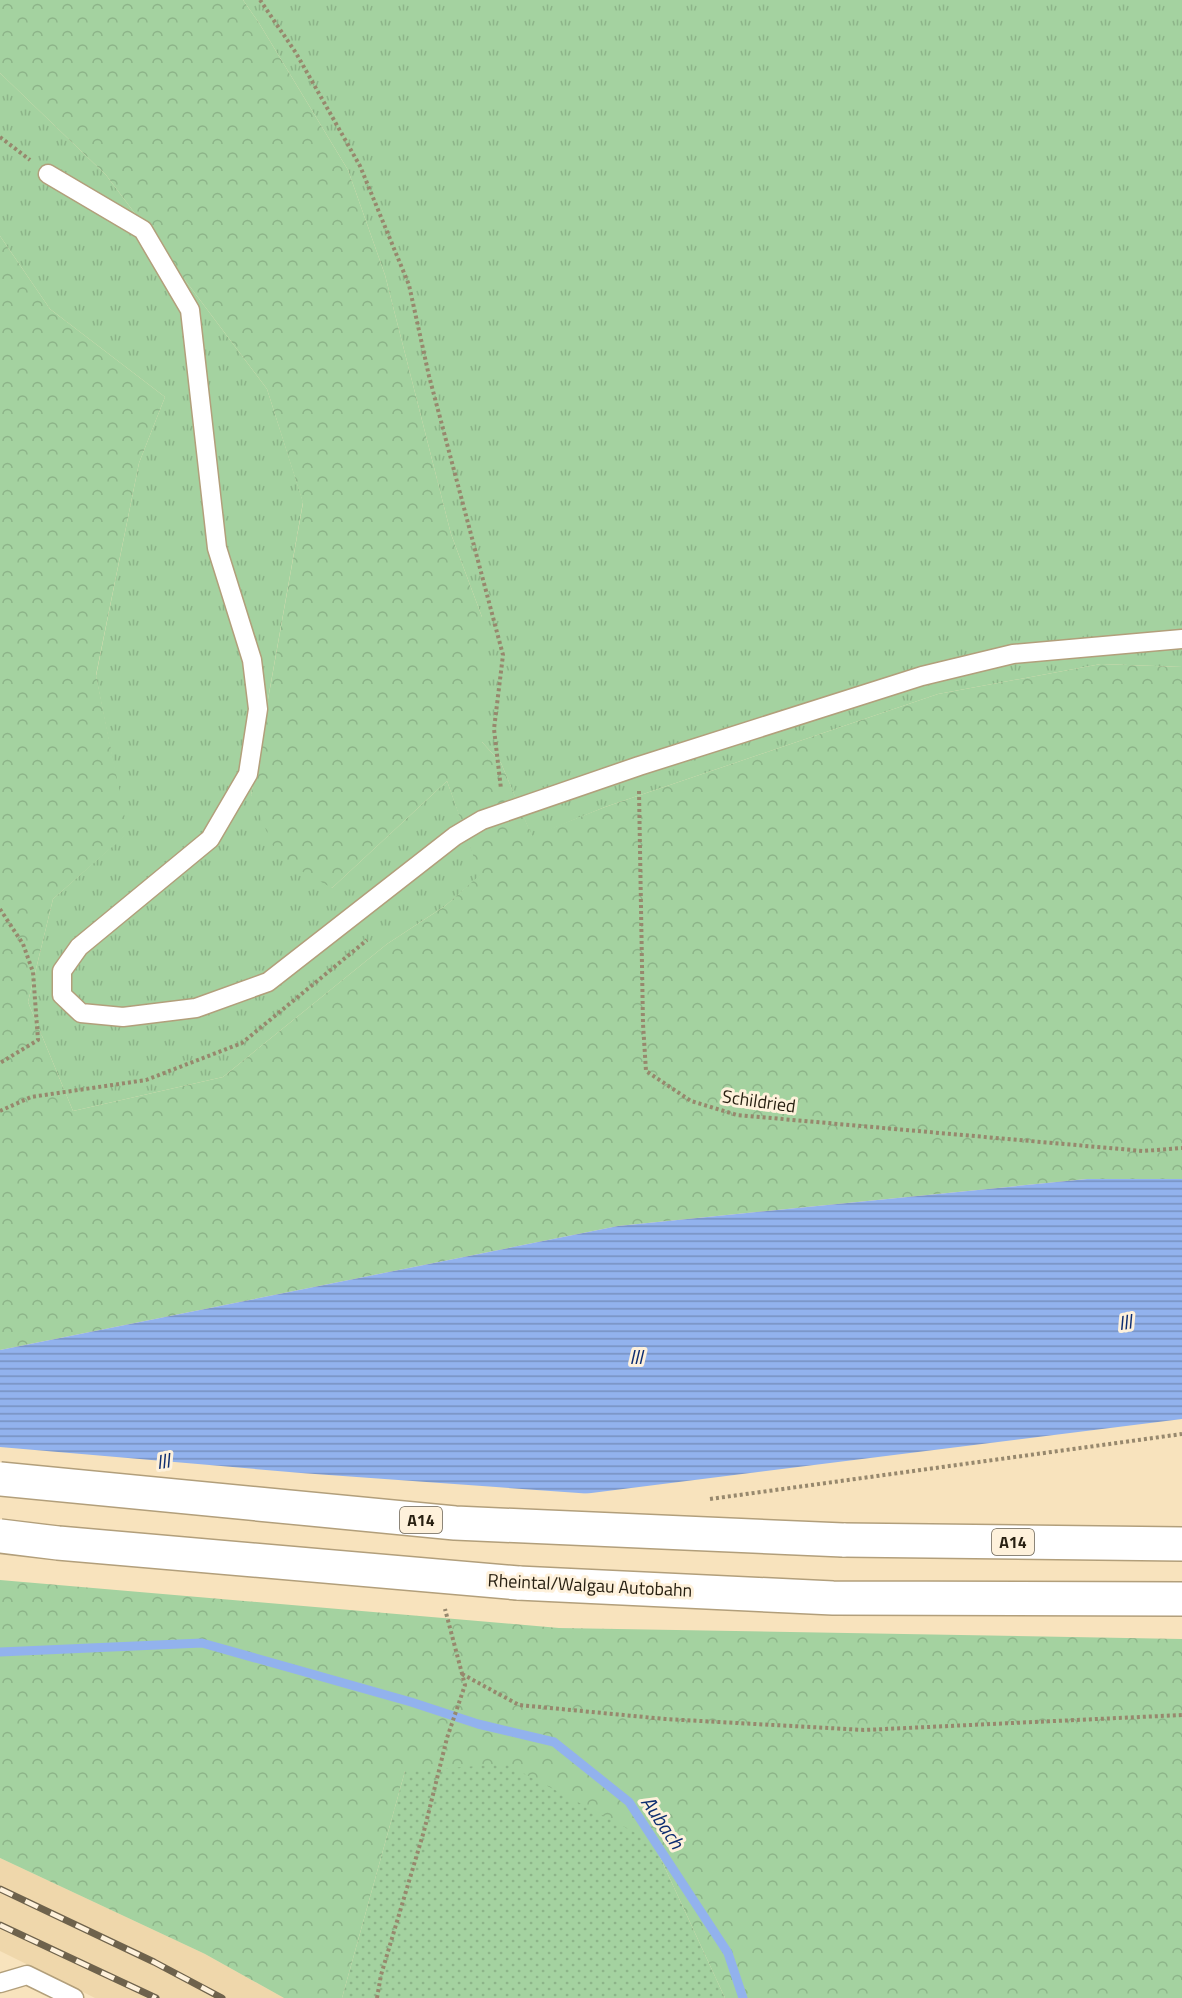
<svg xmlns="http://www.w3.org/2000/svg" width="1182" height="1998" font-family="'Titillium Web',sans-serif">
  <defs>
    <pattern id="grass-tufts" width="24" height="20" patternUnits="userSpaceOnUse" patternTransform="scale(1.5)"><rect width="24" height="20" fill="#a4d2a0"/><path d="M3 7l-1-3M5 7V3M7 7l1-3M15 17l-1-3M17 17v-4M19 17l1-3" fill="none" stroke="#8db489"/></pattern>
    <pattern id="forest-crowns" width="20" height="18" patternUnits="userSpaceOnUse" patternTransform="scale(1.5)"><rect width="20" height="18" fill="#a4d2a0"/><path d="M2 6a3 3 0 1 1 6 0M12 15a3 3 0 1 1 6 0" fill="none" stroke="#8db489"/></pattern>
    <pattern id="garden-dots" width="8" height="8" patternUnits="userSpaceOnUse" patternTransform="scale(1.5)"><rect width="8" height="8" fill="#a4d2a0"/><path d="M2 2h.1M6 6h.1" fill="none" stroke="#8db489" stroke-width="1.8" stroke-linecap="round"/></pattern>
    <pattern id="water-rules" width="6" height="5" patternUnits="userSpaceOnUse" patternTransform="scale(1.5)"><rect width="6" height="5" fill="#92b2ed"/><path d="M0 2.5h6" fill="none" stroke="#7790bf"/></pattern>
  </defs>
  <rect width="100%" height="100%" fill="#f8e3bd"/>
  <!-- built -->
  <path fill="#efd7ab" d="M0 1858 205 1954 284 1998H95L0 1951Z"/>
  <!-- grass -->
  <path fill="url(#grass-tufts)" d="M243 0H1182V667L1101 664 938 694 605 807 532 837 501 763 482 742V617L451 534 385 275 348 170 259 23Z
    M0 73 106 175 267 389 303 502 251 795 332 888 447 781 481 875 445 906 387 944 223 1077 73 1111 28 1002 53 899 127 833 96 676 139 463 165 397 50 309 0 236Z"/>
  <!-- forest -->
  <path fill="url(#forest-crowns)" d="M0 0H243L259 23 348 170 385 275 451 534 482 617V742L501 763 532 836 605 807 938 694 1101 664 1182 667V1179H1087L618 1226 0 1350V236L50 309 165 397 139 463 96 675 128 833 53 899 28 1002 73 1111 223 1077 387 944 445 906 480 875 447 781 332 888 278 858 251 795 303 503 267 389 106 175 0 73Z
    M0 1580 559 1628 1182 1639V1998H725L653 1842 405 1771 342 1998H284L205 1954 0 1858Z"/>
  <!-- garden -->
  <path fill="url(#garden-dots)" d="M506 1764 653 1842 725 1998H342L405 1771Z"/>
  <!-- water -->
  <path fill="url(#water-rules)" d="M1087 1179H1182V1419L0 1567V1350L618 1226Z"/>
  <!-- pier -->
  <path fill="#f8e3bd" d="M0 1447 301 1473 607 1495 0 1570Z"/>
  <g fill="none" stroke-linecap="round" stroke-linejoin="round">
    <!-- stream -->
    <path stroke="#92b2ed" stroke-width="9" d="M0 1652 202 1643 411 1702 478 1724 554 1742 629 1802 728 1953 743 1998"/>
    <!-- service casing -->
    <g stroke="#b29f7b" stroke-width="21">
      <path id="service" d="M48 174 143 230 190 310 217 548 252 660 258 709 248 774 210 839 79 947 62 971V995L81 1013 123 1017 196 1008 268 982 455 836 482 820 639 766 922 676 1013 654 1182 639
        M0 1983 27 1975 74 1998"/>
    </g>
    <!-- motorway casing -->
    <g stroke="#b29f7b" stroke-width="36">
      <path id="motorway" d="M843 1540 1182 1544
        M518 1583 833 1598 1182 1599"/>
    </g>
    <!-- path -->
    <path stroke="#97886d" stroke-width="4" stroke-dasharray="3 3" stroke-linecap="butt" d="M260 0 296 53 360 166 409 285 429 376 503 655 494 729 501 789
      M0 137 30 160
      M639 791 643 1024 646 1071 691 1101 737 1115 1143 1151 1182 1148
      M0 909 23 944 33 972 38 1040 0 1063
      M0 1111 31 1097 146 1080 242 1043 367 940
      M710 1499 1182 1434
      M462 1674 519 1705 665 1719 864 1730 1182 1715
      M377 1998 381 1975 424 1831 447 1738 465 1685 445 1609"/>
    <!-- service -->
    <use href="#service" stroke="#fff" stroke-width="18"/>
    <!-- motorway -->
    <use href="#motorway" stroke="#fff" stroke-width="33"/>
    <!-- rail casing -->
    <g stroke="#6e624c" stroke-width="7">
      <path id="rail" d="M0 1889 154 1962 222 1998
        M0 1925 156 1998"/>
    </g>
    <!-- rail -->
    <use href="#rail" stroke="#fef1db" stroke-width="4.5" stroke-dasharray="14" stroke-linecap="butt"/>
    <!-- motorway-bridge casing -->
    <g stroke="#b29f7b" stroke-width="36" stroke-linecap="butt">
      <path id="motorway-bridge" d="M0 1479 455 1523 843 1540
        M0 1536 58 1543 518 1583"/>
    </g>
    <!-- motorway-bridge -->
    <use href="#motorway-bridge" stroke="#fff" stroke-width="33"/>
  </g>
  <g text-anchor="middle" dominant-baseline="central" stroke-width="6" stroke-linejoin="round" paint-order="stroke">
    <!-- shield labels -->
    <g fill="#fef1db" stroke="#685f4e" stroke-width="1.5">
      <rect x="400" y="1507" width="42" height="26" rx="4.5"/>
      <rect x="992" y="1529" width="42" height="26" rx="4.5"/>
    </g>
    <g font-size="16" font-weight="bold" fill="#282012">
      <text x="421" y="1520">A14</text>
      <text x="1013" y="1542">A14</text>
    </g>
    <!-- street labels -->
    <g font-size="18" fill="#282012" stroke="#fef1db">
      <text transform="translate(759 1101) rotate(8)">Schildried</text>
      <text transform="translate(590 1585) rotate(3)">Rheintal/Walgau Autobahn</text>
    </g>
    <!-- water labels -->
    <g font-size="20" font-style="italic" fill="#0d2d70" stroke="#fef1db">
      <text transform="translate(1125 1322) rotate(-8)">Ill</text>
      <text x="636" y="1356">Ill</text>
      <text transform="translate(163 1461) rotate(-8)">Ill</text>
      <text transform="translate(663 1822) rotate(56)">Aubach</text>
    </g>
  </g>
</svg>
